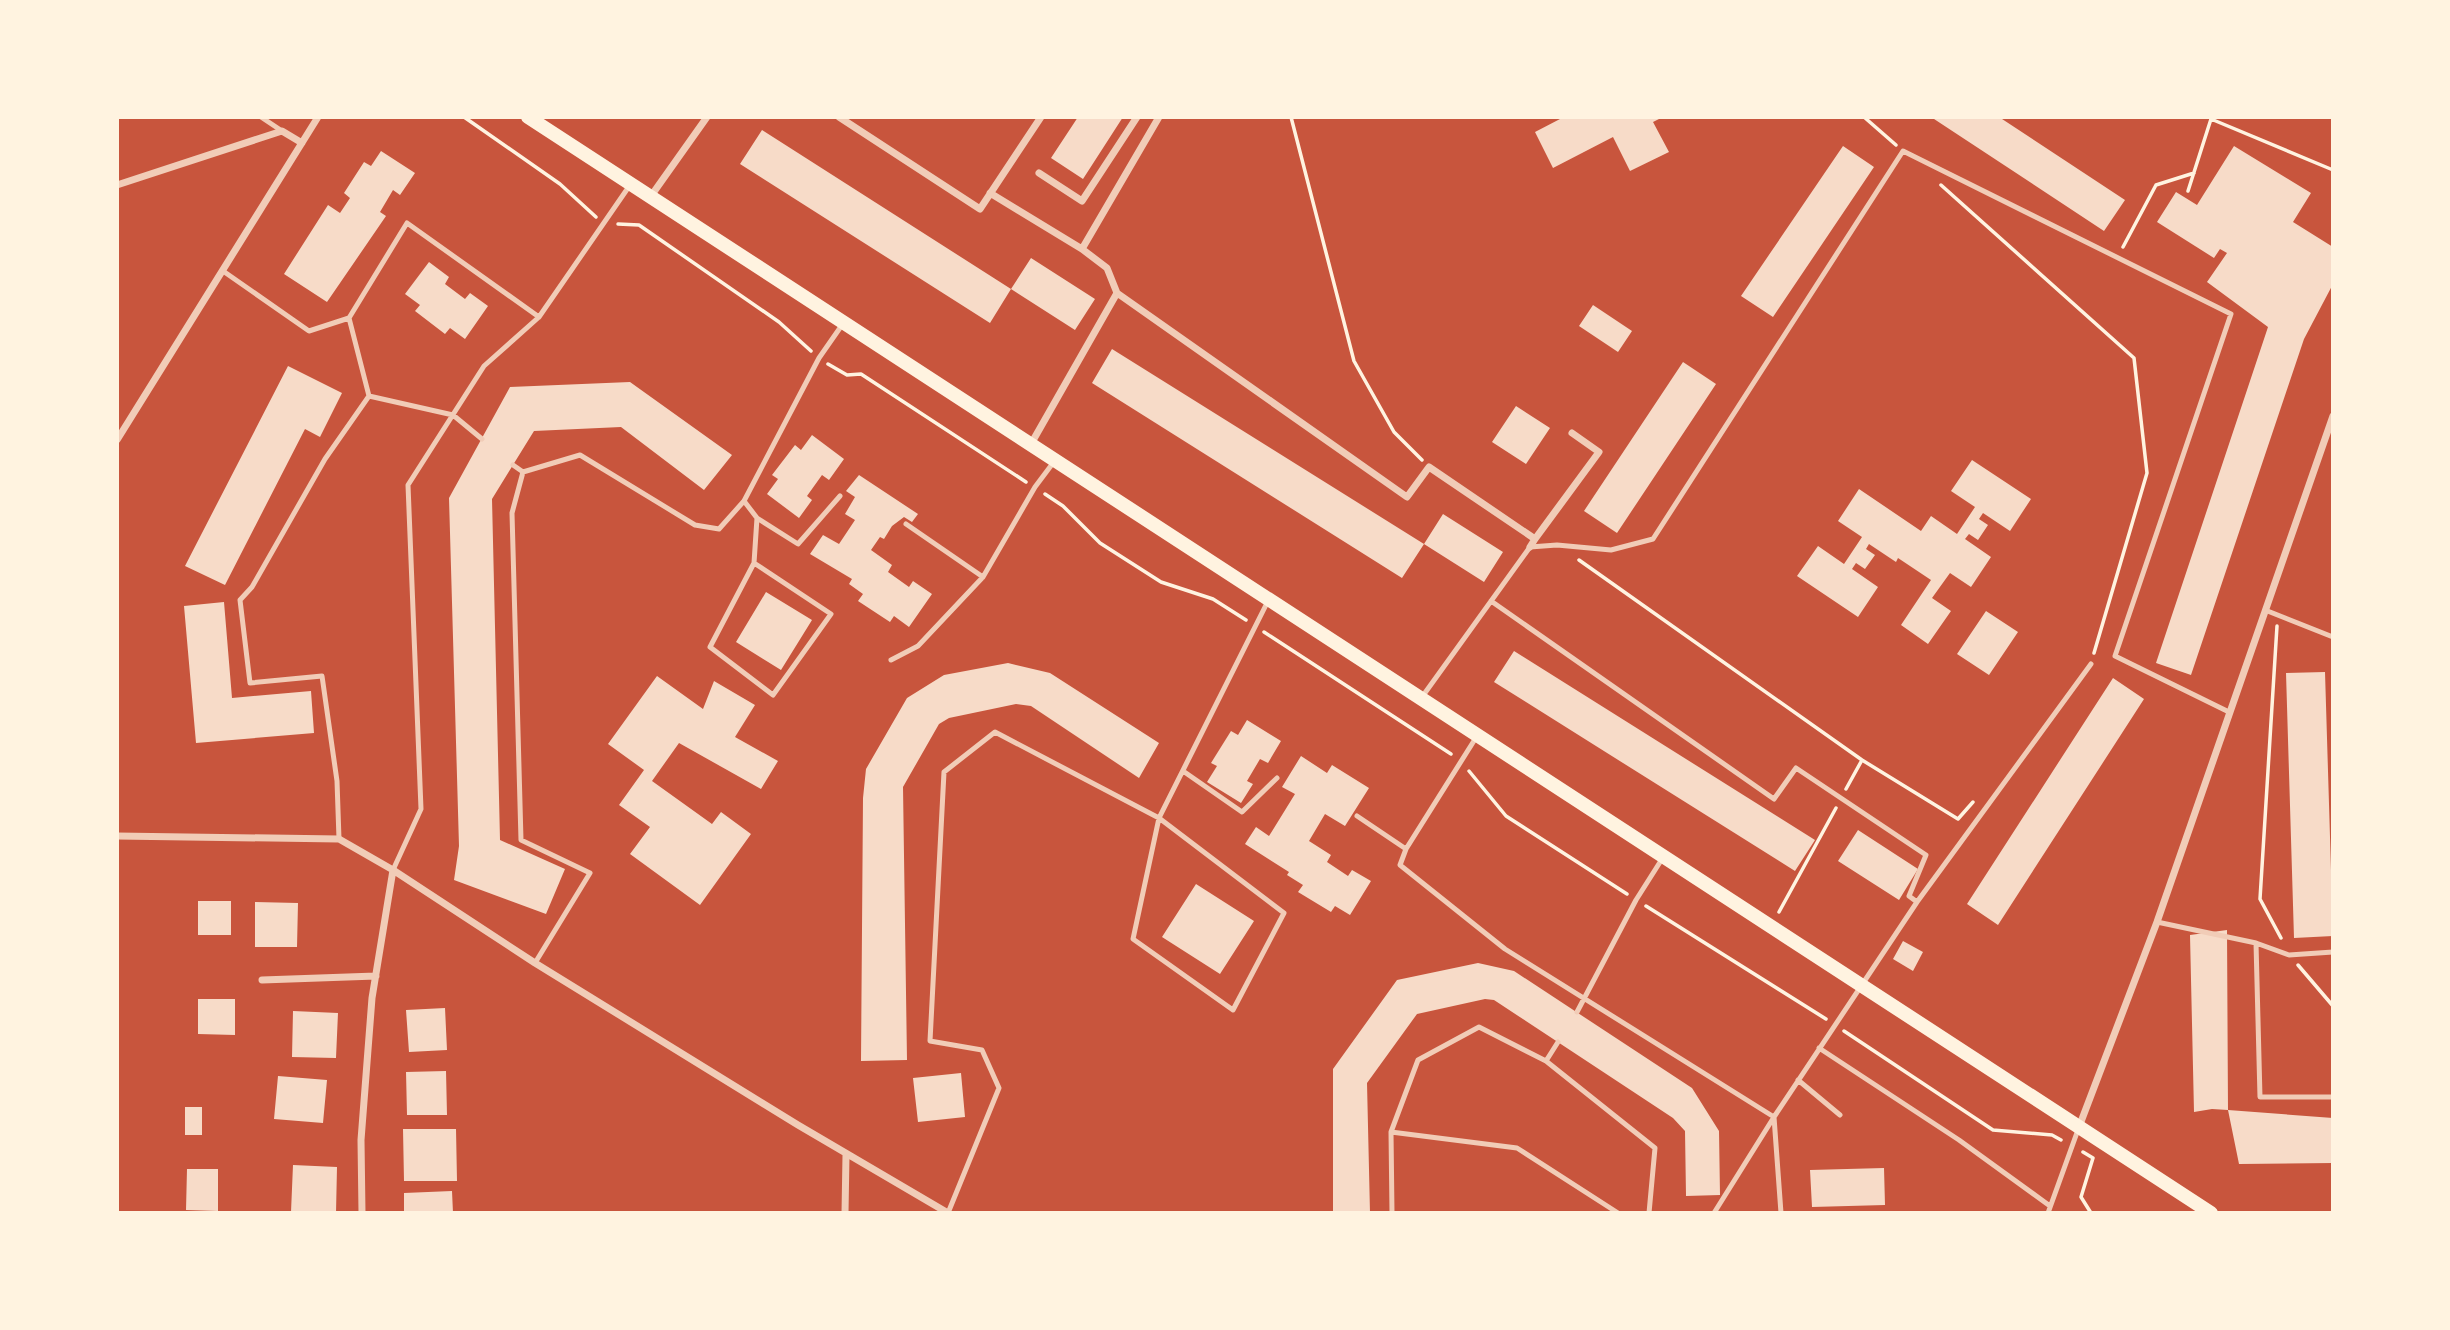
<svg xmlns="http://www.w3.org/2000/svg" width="2450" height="1330" font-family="Commissioner,sans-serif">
  <rect width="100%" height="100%" fill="#c8553d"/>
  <!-- building -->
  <path fill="#f7dbc8" d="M1078 117H1123L1083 179 1051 158Z
    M1559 117H1663L1653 122 1669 152 1630 171 1613 137 1553 168 1535 132 1560 119Z
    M1931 117H1999L2125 200 2104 231Z
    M762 130 1011 289 990 323 740 164Z
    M1843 146 1874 167 1773 317 1741 296Z
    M2234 146 2311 193 2293 222 2333 247V284L2304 339 2191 675 2156 663 2268 327 2207 282 2227 253 2220 249 2214 258 2157 222 2176 192 2197 205Z
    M381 151 415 173 400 195 393 190 380 212 386 216 327 302 284 274 328 205 340 213 350 198 344 193 364 162 371 166Z
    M1031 258 1095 299 1075 330 1011 289Z
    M429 262 449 277 445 284 465 299 470 293 488 306 465 339 450 328 445 334 415 311 420 305 405 294Z
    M1593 305 1632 331 1618 352 1579 326Z
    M1112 349 1424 544 1402 578 1092 383Z
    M1683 362 1716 384 1617 533 1584 511Z
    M288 366 342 393 320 437 305 429 225 585 185 566Z
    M630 382 732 455 704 490 621 427 534 431 492 499 500 840 565 869 546 914 454 880 459 846 449 498 510 387Z
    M1516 406 1550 428 1526 464 1492 442Z
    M812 435 844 459 829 480 822 475 807 496 812 500 799 518 767 494 778 479 772 475 795 445 801 450Z
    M1972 460 2031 499 2010 531 1983 513 1979 519 1988 525 1978 540 1969 534 1965 539 1991 557 1971 587 1950 573 1932 598 1951 611 1928 644 1901 625 1931 580 1898 558 1896 562 1869 544 1866 549 1875 555 1865 569 1856 563 1852 569 1878 587 1858 617 1797 576 1818 546 1844 564 1862 537 1838 521 1859 489 1921 531 1931 516 1957 534 1975 507 1951 491Z
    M859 475 918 514 912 522 904 517 892 526 884 539 880 537 871 550 892 565 888 572 909 587 913 581 932 594 909 627 894 616 890 622 858 601 863 594 849 584 852 579 810 554 823 535 839 544 855 520 845 514 855 497 846 491Z
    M1443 514 1503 552 1484 582 1424 544Z
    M766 592 812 620 781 670 736 642Z
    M224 602 232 698 311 691 314 733 196 743 184 606Z
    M1986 611 2018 632 1989 675 1957 654Z
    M1514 651 1815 840 1795 871 1494 682Z
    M1008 663 1050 673 1159 743 1139 778 1031 706 1016 704 949 718 939 724 903 787 907 1060 861 1061 863 798 866 769 907 698 944 675Z
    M2325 672 2333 936 2294 938 2286 673Z
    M657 676 703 709 714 681 755 705 735 737 778 761 761 789 679 743 652 781 712 824 721 812 751 834 700 905 630 854 650 827 619 805 644 770 608 744Z
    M2113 678 2144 699 1998 925 1967 904Z
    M1247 720 1281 741 1268 763 1260 759 1247 781 1253 784 1241 803 1207 782 1217 766 1211 763 1231 731 1238 735Z
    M1301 756 1327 773 1332 765 1369 788 1345 826 1325 814 1309 841 1331 855 1327 862 1348 876 1352 870 1371 881 1350 915 1335 906 1331 912 1298 892 1303 885 1287 875 1289 872 1245 844 1256 827 1269 836 1295 794 1282 787Z
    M1858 830 1918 869 1899 900 1838 861Z
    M1196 884 1254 921 1220 974 1162 937Z
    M198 901H231V935H198Z
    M255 902 298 903 297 947H255Z
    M2227 930 2228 1110 2212 1109 2194 1112 2190 935Z
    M1903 941 1923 952 1913 971 1893 959Z
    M1478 963 1514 971 1692 1088 1719 1131 1720 1195 1686 1196 1685 1131 1673 1118 1494 1000 1485 999 1417 1014 1367 1083 1370 1213H1333V1069L1397 980Z
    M198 999H235V1035L198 1034Z
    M445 1008 447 1050 409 1052 406 1010Z
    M293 1011 338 1013 336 1058 292 1057Z
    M446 1071 447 1115H407L406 1072Z
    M961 1073 965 1117 918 1122 913 1078Z
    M278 1076 327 1080 323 1123 274 1119Z
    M185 1107H202V1135H185Z
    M2228 1110 2333 1118V1163L2239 1164Z
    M403 1129H456L457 1181H404Z
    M293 1165 337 1167 336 1213 291 1212Z
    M1884 1168 1885 1205 1812 1207 1810 1170Z
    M187 1169H218V1211L186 1210Z
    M452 1191 453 1213H404V1193Z"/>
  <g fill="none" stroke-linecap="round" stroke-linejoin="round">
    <!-- path -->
    <path stroke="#fff3e0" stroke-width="3.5" d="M464 117 560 184 596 217
      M1291 117 1354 361 1394 432 1422 460
      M1864 117 1896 145
      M2211 119 2333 170
      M1941 185 2134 358 2147 473 2094 653
      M2188 191 2211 119
      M618 224 639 225 779 322 811 351
      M2123 247 2156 185 2194 173
      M828 364 847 375 861 374 1026 482
      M1045 494 1063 506 1100 543 1161 582 1213 599 1246 620
      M1579 560 1862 760 1958 819 1973 802
      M2277 626 2260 899 2281 938
      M1264 632 1451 754
      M1469 771 1506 816 1627 894
      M1846 789 1862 760
      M1646 906 1826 1019
      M1779 912 1836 808
      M2298 965 2333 1006
      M1844 1031 1993 1130 2052 1135 2061 1140
      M2083 1152 2093 1158 2081 1197 2091 1213"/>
    <!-- service -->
    <path stroke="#f1ccb7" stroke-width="5" d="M261 117 282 131
      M223 271 309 331 349 318
      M369 396 349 318 407 223 539 317
      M513 465 523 472
      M744 501 757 518 798 544 840 496
      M906 524 983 577 1035 487 1053 463
      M754 563 831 614 773 695 710 647 754 563 757 518
      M1491 601 1774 799 1796 768 1926 855 1909 896 1917 902
      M2265 610 2333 637
      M891 660 918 646 983 577
      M1422 697 1530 547 1557 545 1611 550 1653 539 1903 151 2231 314 2115 656 2229 712
      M1183 771 1242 812 1277 778
      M1357 816 1406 849 1477 736
      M339 839 337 781 322 676 250 683 240 600 252 587 325 459 369 396 453 415 482 439
      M1406 849 1400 865 1505 949 1774 1117 1781 1213
      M393 870 421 809 408 485 484 366 539 317 630 185
      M2157 922 2256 943 2289 955 2333 952
      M2256 943 2260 1097H2333
      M535 963 590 873 521 840 512 513 523 472 580 455 695 525 719 529 744 501 819 358 842 325
      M1577 1012 1636 900 1662 859
      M1819 1048 1959 1140 2050 1206
      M1546 1061 1558 1042
      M1798 1080 1840 1115
      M1391 1132 1517 1148 1618 1213
      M948 1213 999 1088 982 1050 930 1041 944 772 995 732 1159 818 1284 913 1233 1010 1133 939 1159 818 1268 601
      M1392 1213 1391 1132 1418 1060 1479 1027 1546 1061 1655 1148 1649 1213
      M1714 1213 1774 1117 1917 902 2091 664
      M2048 1213 2079 1127"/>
    <!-- minor -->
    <path stroke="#f1ccb7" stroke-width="7" d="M839 117 980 209 1041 117
      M1039 173 1082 201 1137 117
      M117 185 282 131 302 143
      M990 193 1082 249 1107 268 1117 293 1031 444
      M651 196 707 117
      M1082 249 1159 117
      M1117 293 1407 497 1429 467 1535 539 1530 547
      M117 440 318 117
      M1535 539 1599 452 1572 433
      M117 836 339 839 393 870 535 963 798 1125 948 1213
      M262 980 376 976
      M2079 1127 2157 922 2333 416
      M362 1213 361 1140 372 998 393 870
      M845 1213 846 1155"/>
    <!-- secondary -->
    <path stroke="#fff3e0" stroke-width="14" d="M528 117 2211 1213"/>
  </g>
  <!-- border -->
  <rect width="2450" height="1330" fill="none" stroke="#fff3e0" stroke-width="238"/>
</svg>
